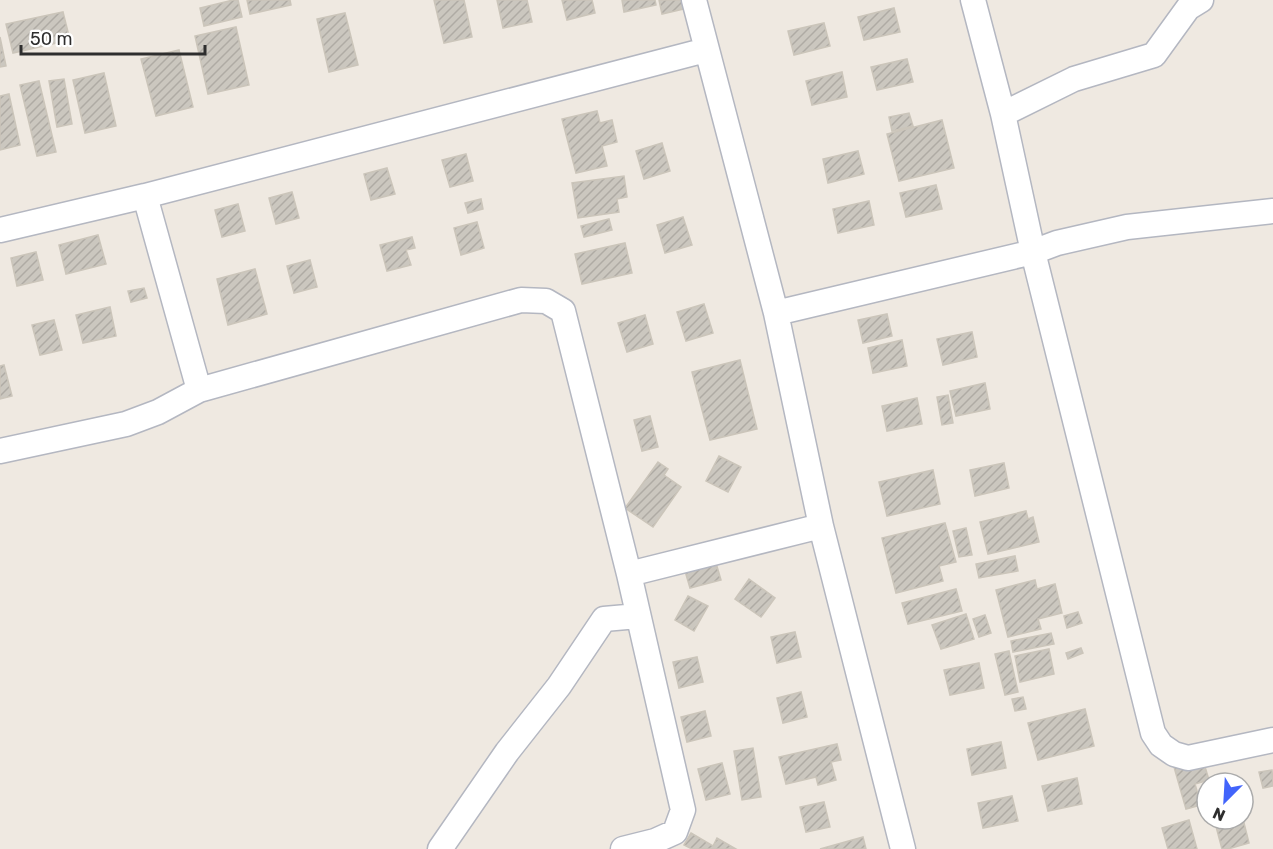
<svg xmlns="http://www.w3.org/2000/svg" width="1273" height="849" font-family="Rubik,sans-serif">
  <defs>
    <pattern id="building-hatch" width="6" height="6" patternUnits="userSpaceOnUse" patternTransform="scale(1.5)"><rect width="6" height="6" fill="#cbc7bf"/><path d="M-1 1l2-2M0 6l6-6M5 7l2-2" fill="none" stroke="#afaba4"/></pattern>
  </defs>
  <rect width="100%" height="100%" fill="#efe9e1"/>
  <!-- building -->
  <path fill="url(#building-hatch)" stroke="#cbc5ba" stroke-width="1.5" d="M233 0H238L242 17 204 26 200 8Z
    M247 0H290L291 5 250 14Z
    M434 0H464L472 37 444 43Z
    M497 0H527L532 22 503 28Z
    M562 0H592L595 13 567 20Z
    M622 0H655L656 5 624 12Z
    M659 0H682L684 9 662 14Z
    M894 8 900 32 864 40 858 17Z
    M63 12 70 40 13 53 6 24Z
    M345 13 358 65 329 72 317 19Z
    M824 23 830 46 794 55 788 31Z
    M236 27 249 85 208 94 195 36Z
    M0 37 6 66 0 67Z
    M179 50 193 107 156 116 141 59Z
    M907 59 913 82 877 90 871 67Z
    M842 72 847 97 812 105 806 81Z
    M104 73 116 126 85 133 73 80Z
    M64 79 72 124 57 127 49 81Z
    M39 81 56 152 37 156 20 85Z
    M9 94 20 145 0 150V96Z
    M597 111 600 123 612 120 617 142 602 146 607 166 576 173 562 119Z
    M909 113 913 126 892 131 889 117Z
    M942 120 954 168 899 181 887 134Z
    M662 143 670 171 644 179 636 151Z
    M858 151 864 174 828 183 823 159Z
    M466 154 473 181 450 187 442 160Z
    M387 168 395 194 371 200 364 174Z
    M624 176 627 197 617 199 619 212 578 218 572 183Z
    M936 185 942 209 906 217 900 193Z
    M292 192 299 218 276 224 269 198Z
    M481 199 483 209 468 213 465 203Z
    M869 201 874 225 838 233 833 209Z
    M238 204 245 231 222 237 215 210Z
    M683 217 692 245 665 253 657 225Z
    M609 219 612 230 584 237 581 226Z
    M477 222 484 248 461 255 454 228Z
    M98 235 106 264 66 274 59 245Z
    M412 237 415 248 406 250 411 265 387 271 380 245Z
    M625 243 632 273 582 284 575 254Z
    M36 252 43 280 17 286 11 258Z
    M310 260 317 287 294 293 287 266Z
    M255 269 267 314 228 325 217 279Z
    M144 288 147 298 131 302 128 291Z
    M704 304 713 333 686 341 677 312Z
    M110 307 116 336 83 343 76 315Z
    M887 314 892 336 863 343 858 320Z
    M645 315 653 344 627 352 618 323Z
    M54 320 62 350 40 355 32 325Z
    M972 332 977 357 943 365 937 339Z
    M902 340 907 366 873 373 868 348Z
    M740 360 757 429 710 440 692 372Z
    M4 365 12 396 0 399V366Z
    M985 383 990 409 956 416 950 391Z
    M948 395 953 423 942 425 937 397Z
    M917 398 922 424 887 431 882 406Z
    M650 416 658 447 642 451 634 420Z
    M719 456 741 467 728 492 706 481Z
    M658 462 668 469 664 475 681 487 653 527 625 508Z
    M1004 463 1009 488 975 496 970 470Z
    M933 470 940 504 887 516 879 482Z
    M1026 511 1028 519 1033 517 1039 542 988 554 980 522Z
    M945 523 956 562 939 566 943 581 896 593 882 538Z
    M966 528 972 555 959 557 953 531Z
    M1015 556 1018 571 979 578 976 564Z
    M716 563 721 580 690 588 685 571Z
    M749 579 775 598 761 617 735 599Z
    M1035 580 1037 589 1055 584 1062 613 1038 619 1041 629 1008 637 996 590Z
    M956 589 962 611 908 624 902 603Z
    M688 596 708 606 694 631 675 620Z
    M1078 612 1082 623 1067 628 1064 616Z
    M966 614 974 639 941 649 932 625Z
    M985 615 991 633 979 637 973 619Z
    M795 632 801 657 777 663 771 637Z
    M1051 633 1054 644 1013 652 1011 641Z
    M1081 648 1083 653 1068 659 1066 653Z
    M1049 649 1054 674 1020 682 1015 656Z
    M1009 651 1018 692 1005 695 995 654Z
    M697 657 703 682 679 688 673 662Z
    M979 663 984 688 950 695 944 670Z
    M801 692 807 717 783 723 777 698Z
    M1023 697 1026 709 1015 711 1012 699Z
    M1085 709 1094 746 1038 760 1028 723Z
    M705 711 711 736 687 742 681 717Z
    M1001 742 1006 768 972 775 967 749Z
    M837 744 841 760 831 762 836 780 818 785 816 777 786 784 779 757Z
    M753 748 761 797 742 800 734 751Z
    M1203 760 1209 780 1195 784 1201 805 1186 809 1174 767Z
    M722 763 730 794 706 800 698 769Z
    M1272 770 1273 786 1263 788 1259 772Z
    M1077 778 1082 804 1048 811 1042 786Z
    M1012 796 1018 821 983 828 978 803Z
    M824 802 830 827 806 832 800 807Z
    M1214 819H1243L1249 843 1228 849H1222Z
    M1189 820 1197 849H1168L1162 828Z
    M691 833 713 846 717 838 736 849H692L684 845Z
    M863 837 866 849H820Z"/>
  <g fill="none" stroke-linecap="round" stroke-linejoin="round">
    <!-- minor casing -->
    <g stroke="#b4b7c1" stroke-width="27">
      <path id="minor" d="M694 0 776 313 821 526 903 849
        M973 0 1003 114 1033 252 1153 733 1161 745 1174 754 1188 758 1273 740
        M1003 114 1074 79 1154 55 1188 8 1201 0
        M0 230 145 196 706 50
        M776 313 1033 252 1057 243 1127 227 1273 211
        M199 390 521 300 546 301 563 311 629 574 683 810 675 832 655 841 623 849
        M0 451 126 424 158 412 199 390 145 196
        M629 574 821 526
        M440 849 507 752 559 686 604 619 638 616"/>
    </g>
    <!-- minor -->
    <use href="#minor" stroke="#fff" stroke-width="24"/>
  </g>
  <!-- north arrow -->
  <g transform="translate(1225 801) rotate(204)"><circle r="28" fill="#ffffff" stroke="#ababab" stroke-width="1.5"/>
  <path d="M0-4.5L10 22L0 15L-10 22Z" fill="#4264fb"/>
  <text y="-9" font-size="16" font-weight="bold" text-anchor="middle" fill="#2e2e2e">N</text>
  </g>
  <!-- scale -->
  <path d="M21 45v9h184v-9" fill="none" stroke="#2e2e2e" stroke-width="3"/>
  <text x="30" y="45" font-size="18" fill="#2e2e2e" stroke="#ffffff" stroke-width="4.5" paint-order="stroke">50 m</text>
</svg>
